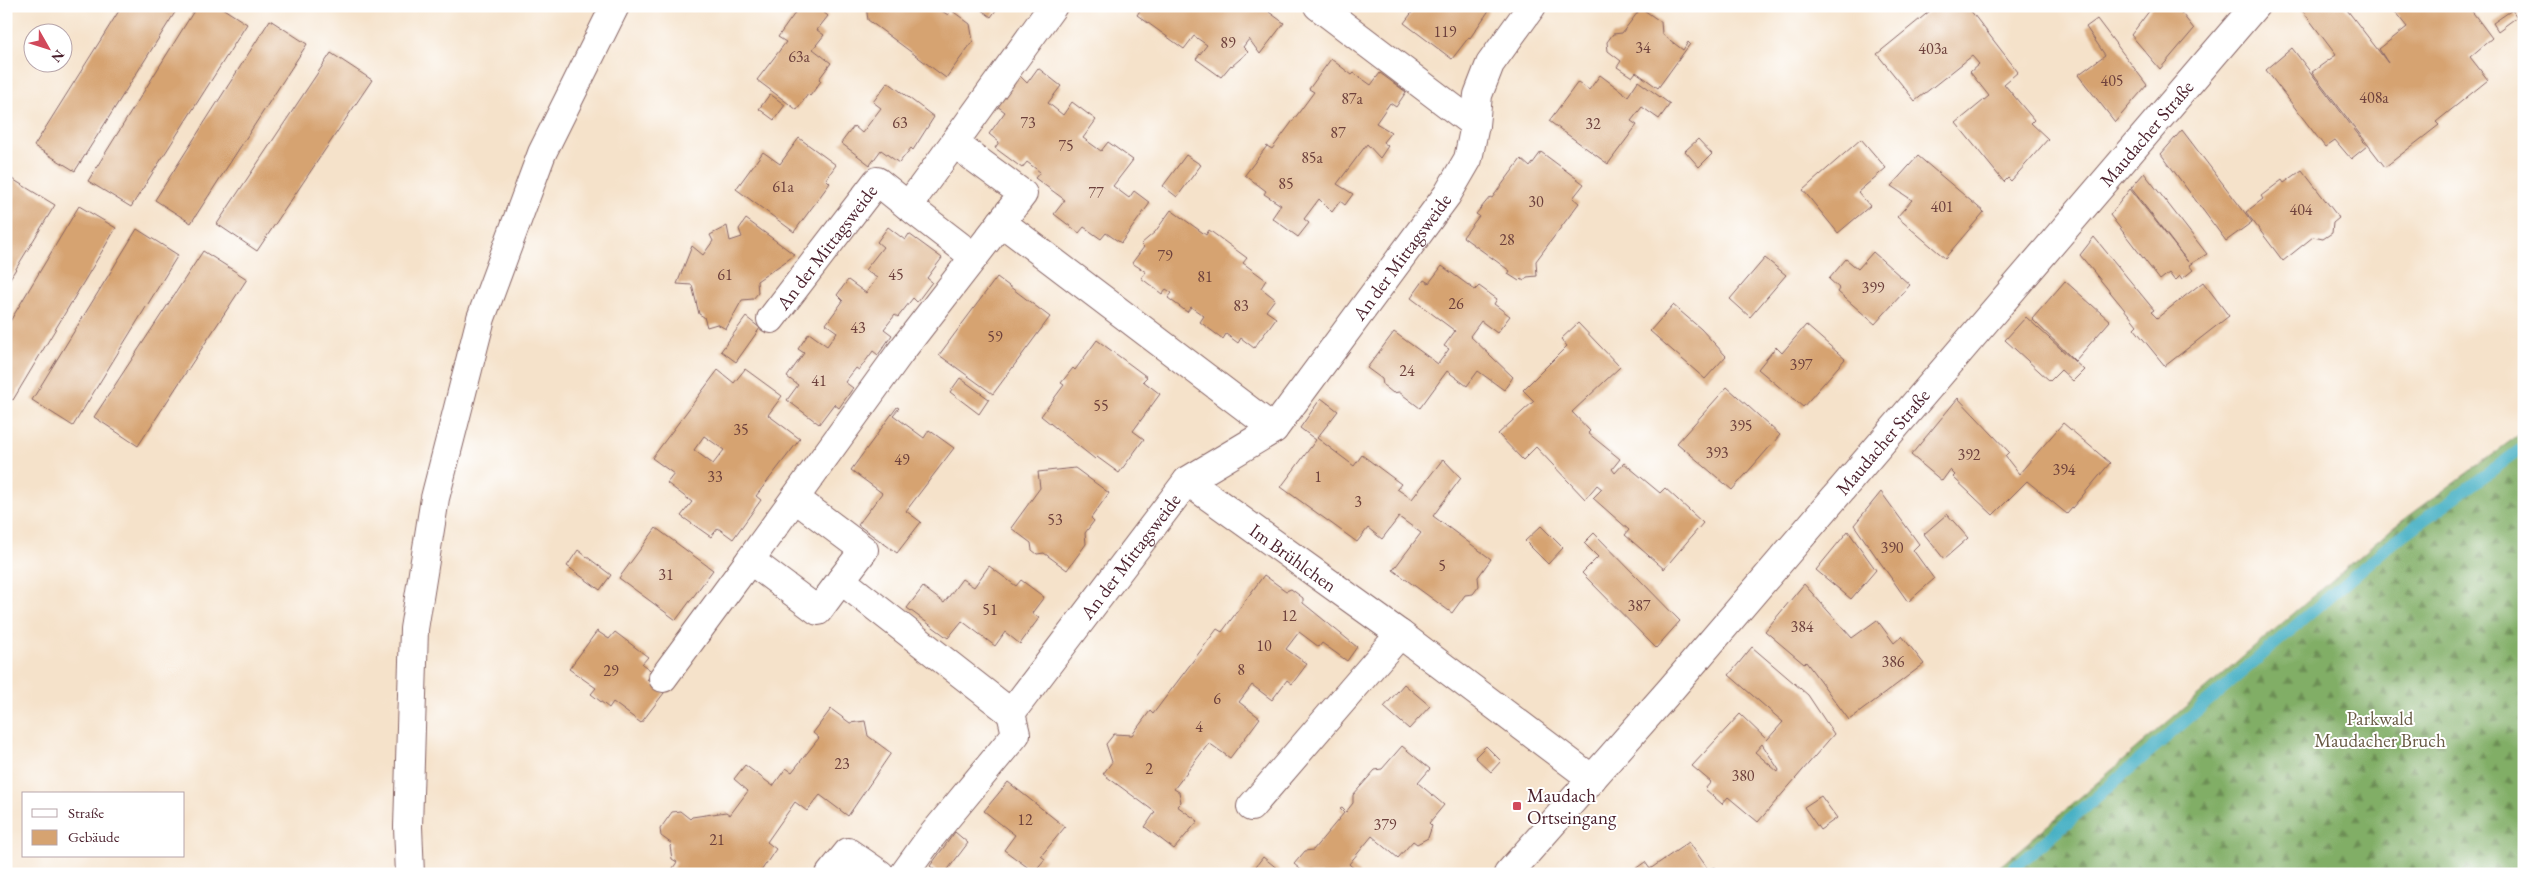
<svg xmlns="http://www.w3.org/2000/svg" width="2530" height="880" font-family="'EB Garamond',serif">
  <defs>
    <pattern id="forest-firs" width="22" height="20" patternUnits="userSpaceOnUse" patternTransform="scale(1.25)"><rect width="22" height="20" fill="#81ae66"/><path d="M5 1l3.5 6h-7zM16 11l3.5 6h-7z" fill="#6c8d54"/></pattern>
  </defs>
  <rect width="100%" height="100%" fill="#fff"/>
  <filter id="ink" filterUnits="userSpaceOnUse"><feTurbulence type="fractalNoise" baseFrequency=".02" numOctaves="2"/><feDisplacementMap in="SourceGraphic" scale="10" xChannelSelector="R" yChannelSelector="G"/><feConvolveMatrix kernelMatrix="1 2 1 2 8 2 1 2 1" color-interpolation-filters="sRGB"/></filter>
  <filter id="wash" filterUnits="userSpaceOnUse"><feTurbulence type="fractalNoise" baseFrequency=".0096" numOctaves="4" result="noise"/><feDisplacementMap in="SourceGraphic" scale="20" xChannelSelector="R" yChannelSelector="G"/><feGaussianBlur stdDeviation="1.12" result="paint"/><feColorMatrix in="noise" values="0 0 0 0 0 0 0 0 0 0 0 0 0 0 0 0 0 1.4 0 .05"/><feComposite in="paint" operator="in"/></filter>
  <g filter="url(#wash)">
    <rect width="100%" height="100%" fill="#f5e2ca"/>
    <!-- forest -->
    <path fill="url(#forest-firs)" stroke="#666648" d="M2524 431V874H1991L2394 527Z"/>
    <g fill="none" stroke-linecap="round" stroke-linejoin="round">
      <!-- stream -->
      <path stroke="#46b0c4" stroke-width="12" d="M2007 874 2392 543 2524 447"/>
    </g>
    <g id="blocks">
      <!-- building -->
      <path fill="#d6a371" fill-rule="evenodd" d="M122 6H179L75 171 34 146Z
        M197 6H219L247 24 131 207 88 181Z
        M786 6H816L828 16 817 30 824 35 813 49 831 63 819 79 821 81 810 96 808 94 797 110 757 80 786 42 778 37 795 13Z
        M866 6H941L939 9 948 15 951 10 970 24 973 41 946 78 868 20Z
        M976 6H999L991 17Z
        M1143 6H1270L1272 8 1269 12 1284 23 1260 54 1249 39 1243 47 1248 52 1232 66 1231 65 1221 77 1196 59 1207 45 1194 36 1184 49 1137 15Z
        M1417 6H1497L1495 9 1492 6 1470 38 1469 37 1452 59 1404 23Z
        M1936 6H1967L2018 72 2004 84 2034 120 2031 123 2048 139 2011 181 2008 178 2004 182 1956 123 1989 96 1970 72 1979 64 1972 56 1915 101 1877 54Z
        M2153 6H2176L2194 29 2160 69 2131 35Z
        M2299 6H2344L2388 63 2379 49 2407 27 2391 7 2386 10 2383 6H2468L2492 38 2470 57 2488 80 2436 122 2439 125 2385 167 2312 72 2336 55Z
        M1641 8 1661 22 1662 34 1683 50 1688 42 1690 44 1658 88 1636 72 1632 77 1617 67 1621 61 1608 51 1607 42 1613 34 1622 33Z
        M2512 10 2517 17 2498 31 2493 23Z
        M2097 19 2147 85 2115 122 2078 75 2105 55 2086 27Z
        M270 20 307 44 191 223 155 200Z
        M2292 48 2367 146 2351 159 2335 140 2325 147 2266 70Z
        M331 53 372 80 257 251 217 224Z
        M1331 59 1352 75 1354 73 1371 85 1380 73 1406 92 1396 107 1390 103 1376 123 1391 132 1383 142 1388 146 1380 158 1367 144 1337 184 1353 194 1345 205 1340 201 1332 212 1319 199 1304 219 1309 223 1298 237 1272 218 1281 205 1264 194 1266 191 1245 175 1267 146 1272 149 1314 92 1309 89Z
        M1038 68 1061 86 1048 103 1063 115 1072 102 1096 120 1083 138 1101 151 1108 142 1133 160 1113 186 1129 198 1134 191 1150 203 1121 243 1106 233 1101 239 1084 227 1079 233 1054 214 1065 200 1035 178 1040 172 1027 162 1022 168 995 148 999 142 989 134 1005 112 992 102 1015 71 1027 83Z
        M1600 75 1628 96 1638 81 1670 104 1659 119 1642 107 1631 121 1637 125 1608 164 1549 121 1578 82 1589 90Z
        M888 82 934 117 913 150 911 148 899 163 881 150 870 165 841 143 854 126 862 133 881 108 873 102Z
        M770 94 785 105 774 120 759 109Z
        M2182 130 2252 222 2226 241 2161 154Z
        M799 138 836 165 826 179 830 183 794 232 736 189 763 152 780 164Z
        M1698 139 1712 154 1699 167 1685 151Z
        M1861 139 1886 168 1858 192 1870 206 1838 233 1803 190Z
        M1541 152 1584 184 1573 198 1579 203 1536 261 1537 276 1527 277 1524 281 1521 279 1519 281 1508 274 1510 271 1463 237 1479 216 1476 214 1490 197 1492 198 1521 159 1530 167Z
        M1186 155 1201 165 1177 197 1163 186Z
        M1918 156 1984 212 1945 258 1897 217 1912 200 1891 186Z
        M2302 170 2339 218 2333 223 2332 233 2323 239 2313 237 2283 261 2246 212 2263 199 2261 196 2282 180 2284 183Z
        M2144 173 2207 254 2189 265 2193 270 2182 279 2180 276 2175 281 2169 273 2160 280 2110 215 2130 189 2188 262 2131 188Z
        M9 177 55 205 6 285V181Z
        M79 206 116 228 13 400 6 396V328Z
        M1171 210 1206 235 1209 230 1247 258 1243 263 1266 280 1261 288 1275 299 1266 311 1276 318 1254 348 1241 338 1238 343 1226 334 1223 339 1200 322 1204 316 1191 307 1187 312 1168 298 1172 293 1166 289 1162 294 1141 278 1146 272 1132 263 1144 247 1141 244 1155 232Z
        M746 219 795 255 757 281 758 293 753 299 742 300 726 329 717 324 707 327 704 317 699 314 692 285 677 284 692 246 703 255 713 241 710 235 727 226 730 241 742 237 739 229Z
        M888 227 905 240 909 234 942 258 927 278 932 282 917 302 913 298 898 317 895 315 884 329 892 335 878 355 873 351 859 370 856 368 845 382 853 388 839 408 834 404 819 424 787 400 798 385 787 377 804 353 798 349 809 333 827 346 837 332 826 324 843 301 837 295 848 280 866 293 877 278 865 270 883 247 877 242Z
        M137 229 178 255 73 426 32 400Z
        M2094 237 2154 310 2151 312 2157 318 2203 282 2229 316 2165 366 2134 328 2137 325 2080 255Z
        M203 251 247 279 138 446 94 417Z
        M1873 252 1910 285 1875 324 1838 292 1840 289 1829 279 1846 259 1858 269Z
        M1765 258 1786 275 1750 317 1730 299Z
        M1442 266 1475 290 1479 286 1497 299 1494 304 1510 316 1497 333 1481 321 1470 336 1513 377 1504 390 1478 371 1467 386 1447 371 1420 408 1399 392 1393 393 1383 385 1382 379 1367 368 1394 332 1438 364 1449 349 1444 346 1455 331 1411 298 1424 280 1429 283Z
        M997 277 1050 317 993 394 939 355Z
        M2065 281 2110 321 2075 361 2032 319Z
        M1673 305 1701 329 1726 356 1705 379 1650 331Z
        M746 317 760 328 736 362 721 351Z
        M2026 317 2084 370 2073 381 2061 370 2050 381 2005 340Z
        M1578 323 1620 367 1572 412 1590 431 1588 433 1620 459 1612 469 1615 473 1624 463 1660 493 1665 488 1703 523 1664 569 1625 535 1629 530 1593 498 1602 489 1597 485 1585 499 1536 447 1523 460 1498 434 1534 401 1523 390 1567 346 1561 339Z
        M1806 325 1845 359 1803 407 1758 369 1776 347 1782 353Z
        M1097 340 1147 377 1143 381 1160 394 1133 431 1144 439 1119 473 1097 457 1095 459 1041 416 1064 385 1061 383 1073 368 1075 370Z
        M745 369 782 396 768 415 800 439 756 496 761 500 733 539 718 528 711 537 681 516 692 502 667 483 674 474 652 458 718 370 734 383ZM704 436 724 450 713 464 694 450Z
        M960 378 989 399 979 414 950 392Z
        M1727 387 1780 435 1732 490 1677 443Z
        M1321 398 1338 411 1317 438 1354 466 1362 455 1401 484 1397 489 1412 499 1443 459 1461 478 1433 516 1491 559 1478 577 1479 586 1473 594 1465 595 1452 613 1393 570 1421 533 1399 517 1382 539 1368 528 1357 542 1281 487 1316 440 1300 428Z
        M1958 398 2009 452 2005 456 2019 474 2063 423 2110 463 2067 514 2027 481 1993 515 1953 477 1955 475 1950 470 1942 481 1911 455Z
        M897 407 899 408 893 415 924 438 929 430 954 448 906 511 921 522 897 553 858 525 882 493 851 470Z
        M1075 468 1109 493 1091 518 1094 521 1085 533 1086 544 1067 570 1044 553 1037 554 1032 550 1031 543 1011 528 1040 488 1038 472Z
        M1881 492 1919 544 1913 550 1934 579 1908 602 1854 525Z
        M1947 514 1968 538 1944 559 1924 534Z
        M1541 526 1563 548 1548 564 1525 541Z
        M656 528 713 570 676 620 619 578Z
        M1848 531 1876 570 1851 599 1816 570Z
        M1594 533 1680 621 1656 648 1582 573 1598 557 1584 543Z
        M578 550 611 575 600 590 567 566Z
        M989 566 1016 586 1021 580 1044 597 1032 613 1039 618 1020 644 1005 632 995 646 962 621 948 638 907 608 923 587 944 603 962 579 974 587Z
        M1264 575 1286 591 1291 589 1303 598V603L1357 647 1347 661 1322 643 1319 647 1299 632 1286 649 1307 664 1292 684 1287 680 1272 700 1252 685 1239 702 1260 718 1230 758 1209 743 1174 789 1179 792 1181 802 1177 806 1198 821 1174 849 1145 827 1155 812 1103 774 1112 762 1106 744 1114 734 1132 735 1150 711 1153 714 1217 629 1222 632Z
        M1804 584 1852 638 1877 620 1894 643 1902 636 1924 664 1849 720 1806 662 1804 664 1765 631Z
        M597 631 609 639 615 632 648 657 642 664 653 672 647 680 664 693 641 723 613 702 609 708 591 694 596 688 569 669Z
        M1752 647 1808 695 1834 734 1758 822 1728 797 1722 804 1705 789 1711 782 1692 766 1740 714 1767 740 1783 722 1729 675ZM1762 744 1779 770 1778 772 1755 752Z
        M1404 684 1430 706 1409 729 1384 707Z
        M831 709 850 723 865 721 868 736 891 753 848 816 820 795 807 811 795 802 767 842 776 849 759 874H669L677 862 672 859 670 846 672 844 661 836 660 829 672 812 680 811 690 819 692 817 726 812 730 815 748 791 734 779 745 765 773 786 786 768 792 772 819 738 813 733Z
        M1402 746 1430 769 1418 783 1444 805 1429 823 1432 826 1428 838 1417 844 1413 841 1398 858 1372 836 1349 864 1360 874H1306L1294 864 1305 851 1313 850 1344 813 1340 809 1342 808 1346 812 1353 803V795L1375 770 1382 769Z
        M1486 746 1501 761 1491 772 1475 757Z
        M1008 782 1065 827 1041 856 1045 859 1034 872 1004 850 1015 835 984 811Z
        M1821 796 1837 818 1820 830 1804 807Z
        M955 832 968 843 946 872 949 874H940L930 866Z
        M1689 842 1708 869 1715 867 1721 874H1628L1645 862 1650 869Z
        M1263 857 1284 874H1250Z"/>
    </g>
  </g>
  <g filter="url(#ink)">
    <use href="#blocks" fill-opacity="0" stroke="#866363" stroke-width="1"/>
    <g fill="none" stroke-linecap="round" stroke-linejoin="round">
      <!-- minor casing -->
      <g stroke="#866363" stroke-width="30">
        <g id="minor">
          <path id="s1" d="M1053 6 954 143 1023 194 899 354 750 560 818 611 841 580 1011 713 1187 481 1274 429 1447 195 1468 159 1475 125 1478 95 1490 64 1532 6"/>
          <path d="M1318 6 1475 125"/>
          <path d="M954 143 908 206 974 257"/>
          <path d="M1001 222 1274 429"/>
          <path id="s2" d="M771 319 877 181 908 206"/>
          <path id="s3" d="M1187 481 1400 634 1592 779"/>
          <path d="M796 499 864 550 841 580"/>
          <path d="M663 678 750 560"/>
          <path d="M1251 807 1400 634"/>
          <path d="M830 874 848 852 880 874"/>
          <path d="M904 874 930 838 1016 734 1011 713"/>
        </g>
      </g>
      <!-- tertiary casing -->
      <g stroke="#866363" stroke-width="30">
        <g id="tertiary">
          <path d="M410 874 408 827 414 629 435 498 481 318 542 153 615 6"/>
          <path id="s4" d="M1508 874 1671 689 2255 6"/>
        </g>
      </g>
      <!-- minor -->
      <use href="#minor" stroke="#fff" stroke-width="28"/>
      <!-- tertiary -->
      <use href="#tertiary" stroke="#fff" stroke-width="28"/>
    </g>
  </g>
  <!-- markers -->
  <rect fill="#d1495b" stroke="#fff" stroke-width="2" x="1512" y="801" width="10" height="10" rx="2.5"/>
  <g text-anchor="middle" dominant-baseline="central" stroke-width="4" stroke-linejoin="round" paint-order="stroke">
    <!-- number labels -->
    <g font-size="16" fill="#6d403c">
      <text x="1445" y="31">119</text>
      <text x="1228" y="42">89</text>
      <text x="1643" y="47">34</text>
      <text x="1933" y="48">403a</text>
      <text x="799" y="56">63a</text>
      <text x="2112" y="80">405</text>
      <text x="2374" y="97">408a</text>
      <text x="1352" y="98">87a</text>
      <text x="900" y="122">63</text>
      <text x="1028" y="122">73</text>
      <text x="1593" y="123">32</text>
      <text x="1338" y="132">87</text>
      <text x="1066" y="145">75</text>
      <text x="1312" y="157">85a</text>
      <text x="1286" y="183">85</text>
      <text x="783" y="186">61a</text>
      <text x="1096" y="192">77</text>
      <text x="1536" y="201">30</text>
      <text x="1942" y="206">401</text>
      <text x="2301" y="209">404</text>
      <text x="1507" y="239">28</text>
      <text x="1165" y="255">79</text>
      <text x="725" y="274">61</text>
      <text x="896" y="274">45</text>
      <text x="1205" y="276">81</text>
      <text x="1873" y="287">399</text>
      <text x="1456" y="303">26</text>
      <text x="1241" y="305">83</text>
      <text x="858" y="327">43</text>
      <text x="995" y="336">59</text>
      <text x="1801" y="364">397</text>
      <text x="1407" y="370">24</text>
      <text x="819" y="380">41</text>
      <text x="1101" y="405">55</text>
      <text x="1741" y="425">395</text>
      <text x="741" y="429">35</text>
      <text x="1717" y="452">393</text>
      <text x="1969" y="454">392</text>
      <text x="902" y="459">49</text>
      <text x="2064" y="469">394</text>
      <text x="715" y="476">33</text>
      <text x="1318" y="476">1</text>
      <text x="1358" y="501">3</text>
      <text x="1055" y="519">53</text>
      <text x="1892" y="547">390</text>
      <text x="1442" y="565">5</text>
      <text x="666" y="574">31</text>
      <text x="1639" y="605">387</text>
      <text x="990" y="609">51</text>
      <text x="1289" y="615">12</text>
      <text x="1802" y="626">384</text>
      <text x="1264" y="645">10</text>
      <text x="1893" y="661">386</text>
      <text x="1241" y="669">8</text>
      <text x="611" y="670">29</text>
      <text x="1217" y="698">6</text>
      <text x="1199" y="726">4</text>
      <text x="842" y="763">23</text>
      <text x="1149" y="768">2</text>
      <text x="1743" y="775">380</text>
      <text x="1025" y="819">12</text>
      <text x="1385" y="824">379</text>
      <text x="717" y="839">21</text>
    </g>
    <!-- street labels -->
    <g font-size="19" fill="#4a1f2b" stroke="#fff">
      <text stroke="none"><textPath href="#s4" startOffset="978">Maudacher Straße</textPath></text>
      <text stroke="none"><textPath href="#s2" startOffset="91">An der Mittagsweide</textPath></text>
      <text stroke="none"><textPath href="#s1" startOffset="1658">An der Mittagsweide</textPath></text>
      <text stroke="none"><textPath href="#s4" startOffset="572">Maudacher Straße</textPath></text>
      <text stroke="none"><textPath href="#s1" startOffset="1248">An der Mittagsweide</textPath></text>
      <text stroke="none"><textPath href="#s3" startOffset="131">Im Brühlchen</textPath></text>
    </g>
    <!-- park labels -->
    <g font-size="19" fill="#695b45" stroke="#fff">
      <text x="2380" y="718">Parkwald<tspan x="2380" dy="22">Maudacher Bruch</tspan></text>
    </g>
    <!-- poi labels -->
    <g font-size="19" fill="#4a1f2b" stroke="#fff" text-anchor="start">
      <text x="1527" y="795">Maudach<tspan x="1527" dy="22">Ortseingang</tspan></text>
    </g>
  </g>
  <!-- margin -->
  <rect width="2530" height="880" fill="none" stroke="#fff" stroke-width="25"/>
  <!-- legend -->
  <rect x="22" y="792" width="162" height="65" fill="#ffffff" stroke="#b7a5aa"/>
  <rect x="32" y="809" width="25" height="8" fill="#ffffff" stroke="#b7a5aa"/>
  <text x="68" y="818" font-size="15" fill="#4a1f2b">Straße</text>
  <rect x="32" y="830" width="25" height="15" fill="#d6a371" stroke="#b7a5aa"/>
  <text x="68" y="842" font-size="15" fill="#4a1f2b">Gebäude</text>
  <!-- north arrow -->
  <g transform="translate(48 48) rotate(129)"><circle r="24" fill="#ffffff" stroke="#b7a5aa"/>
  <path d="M0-4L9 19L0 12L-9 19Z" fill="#d1495b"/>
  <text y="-8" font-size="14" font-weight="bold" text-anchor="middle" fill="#4a1f2b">N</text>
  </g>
</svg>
